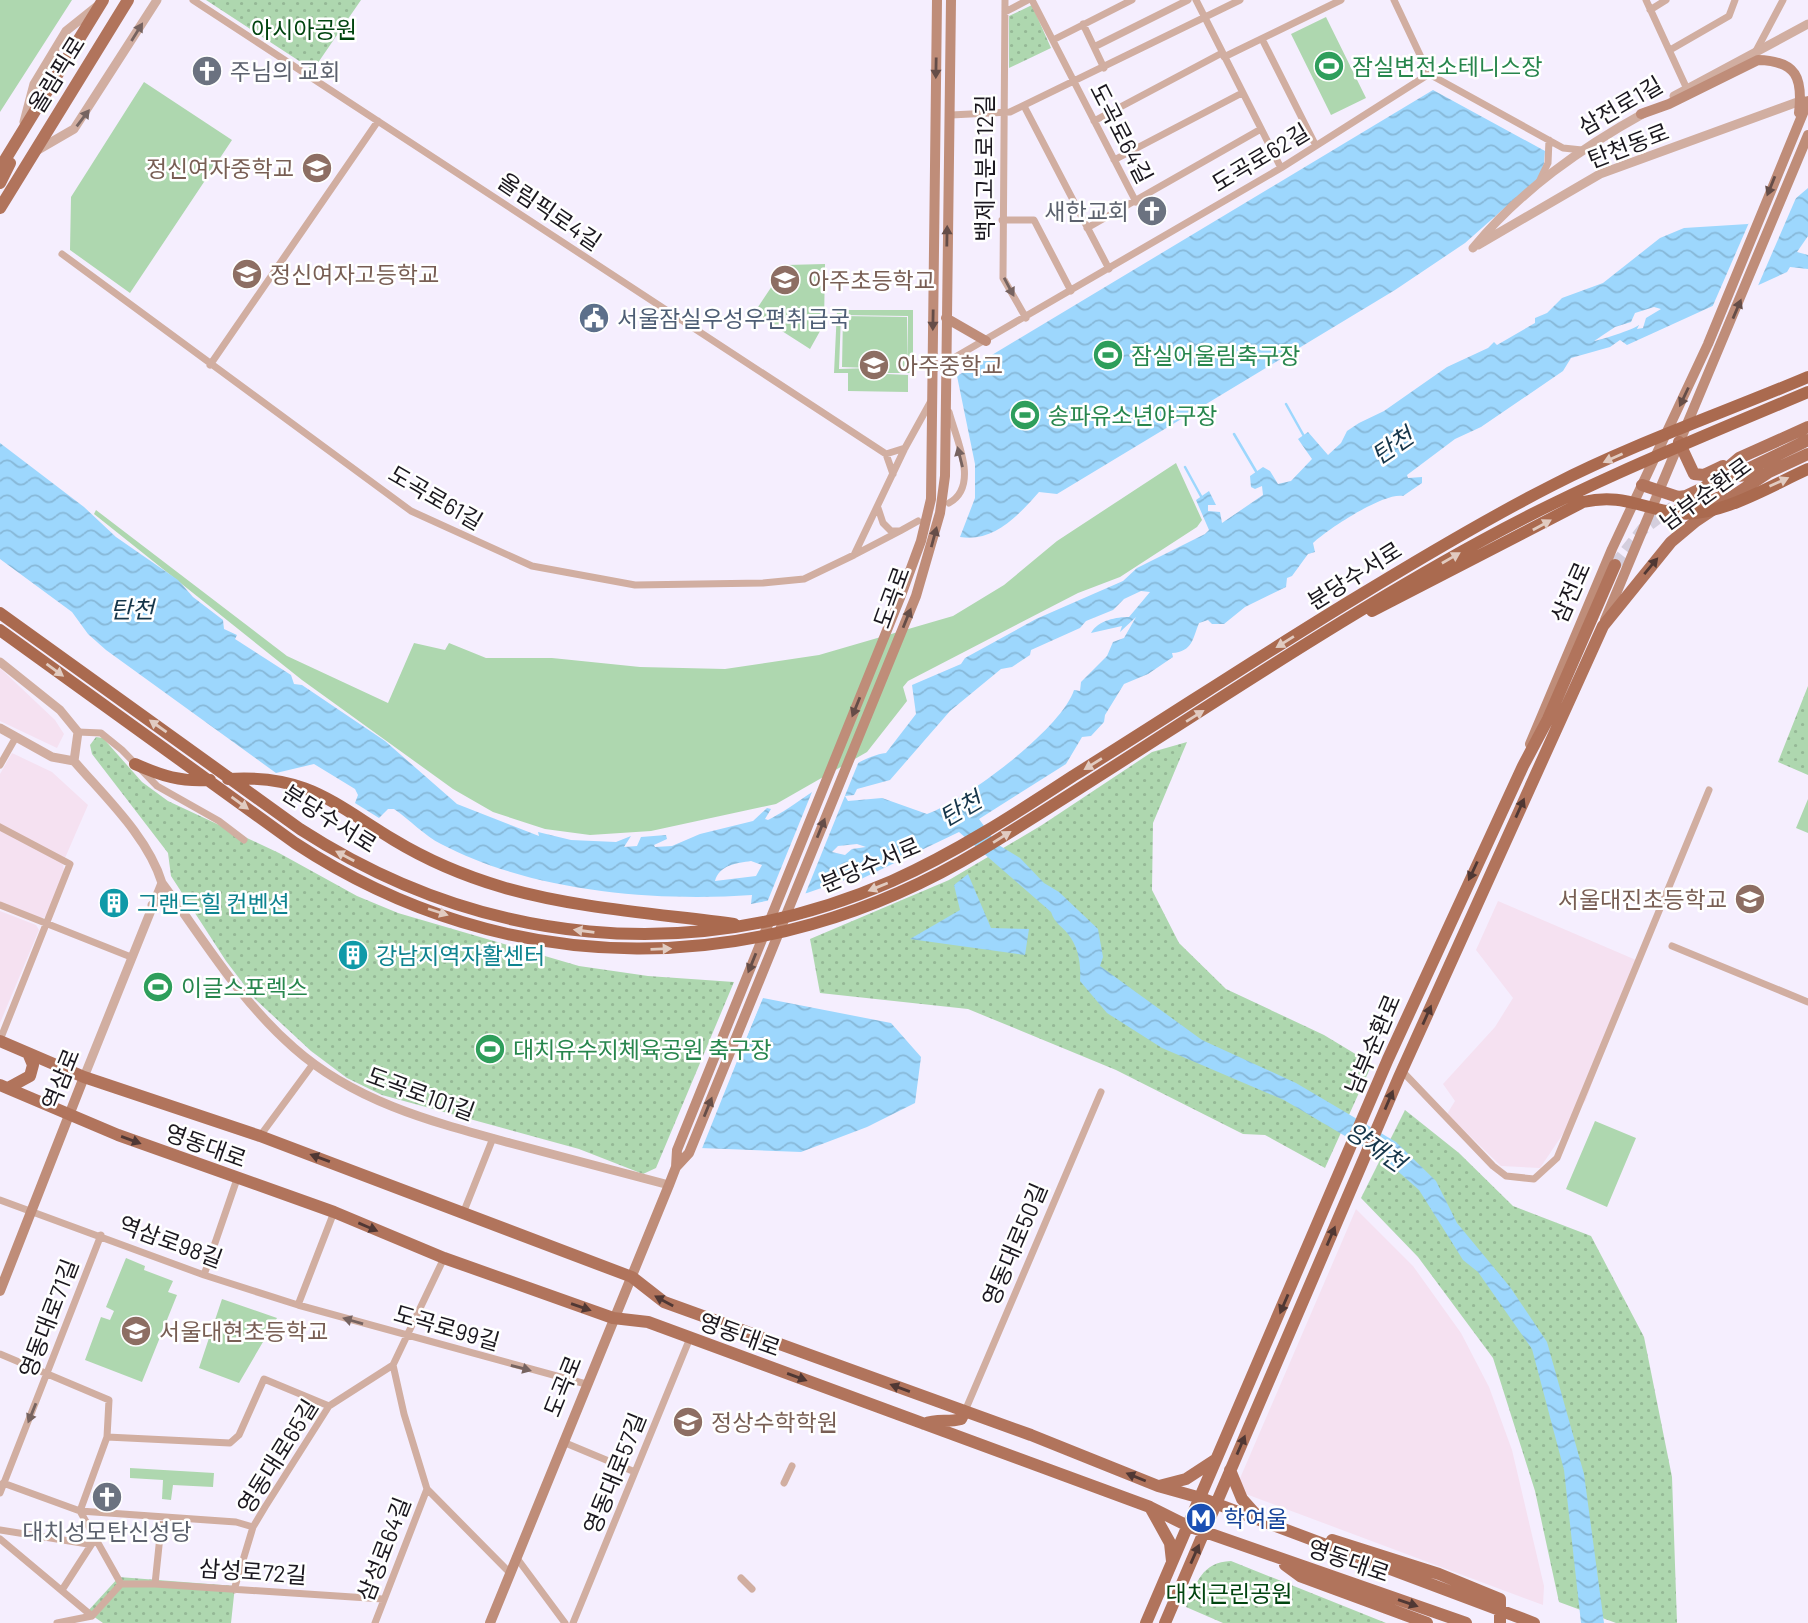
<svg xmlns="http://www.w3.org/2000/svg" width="1808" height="1623" font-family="Barlow,'Noto Sans KR',sans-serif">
  <defs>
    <pattern id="park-dots" width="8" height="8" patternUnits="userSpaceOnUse" patternTransform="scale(1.75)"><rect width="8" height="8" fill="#aed7af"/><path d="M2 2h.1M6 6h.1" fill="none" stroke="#95b896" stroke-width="1.8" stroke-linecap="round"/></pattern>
    <pattern id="water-waves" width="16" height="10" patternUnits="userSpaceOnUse" patternTransform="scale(1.75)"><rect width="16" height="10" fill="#9dd7fd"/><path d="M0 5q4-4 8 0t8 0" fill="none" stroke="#87b8d8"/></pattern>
  </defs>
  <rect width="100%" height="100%" fill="#f5eefe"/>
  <!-- commercial -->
  <path fill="#f5e1f1" d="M0 668 55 720 64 734 57 748 0 721Z
    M12 753 52 772 88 805 65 858 0 824V774Z
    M0 830 63 863 64 872 47 916 41 919 0 902Z
    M1498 901 1636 960 1586 1100 1540 1168 1501 1166 1447 1114 1455 1101 1443 1084 1495 1027 1513 998 1476 950Z
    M0 911 36 925 39 930 0 1023Z
    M1356 1209 1413 1266 1461 1333 1489 1387 1512 1450 1544 1586 1543 1605 1235 1490Z"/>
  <!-- green -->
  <path fill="#aed7af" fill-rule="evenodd" d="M0 0H72L0 112Z
    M1326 17 1366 98 1331 115 1291 34Z
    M144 82 232 140 130 293 70 250 71 197Z
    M825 264 824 324 810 349 754 313 786 265Z
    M837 310H913V373H864L908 375V392L848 391V373H834ZM841 315 908 316V369L907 317 843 316 842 367 870 368 839 369Z
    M1176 463 1202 520 1197 527 1120 577 1078 593 908 681 903 687 907 701 867 752 776 804 651 831 590 835 545 829 493 812 453 789 302 680 94 514 96 510 287 656 388 703 414 643 445 650 449 643 486 658H552L640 667 725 669 819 655 953 616 1004 585 1057 541Z
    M1808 799V833L1796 828Z
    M1595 1121 1636 1138 1607 1207 1566 1189Z
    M126 1258 145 1266 144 1270 173 1281 168 1292 177 1295 142 1382 85 1360 101 1317 110 1320 114 1311 106 1307Z
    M222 1299 277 1318 239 1383 199 1368Z
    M130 1468 214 1473 213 1487 173 1485 171 1500 162 1499 163 1480 130 1478Z"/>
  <!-- park -->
  <path fill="url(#park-dots)" d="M206 0H361L313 70Z
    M1032 5 1051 48 1009 68V16Z
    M1808 686V775L1778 762Z
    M96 737 103 738 142 782 168 801 279 853 357 896 398 913 579 966 648 976 734 982 656 1168 643 1174 579 1149 382 1095 347 1078 311 1051 255 999 226 961 171 876 168 853 92 754 90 745Z
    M1187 742 1153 823 1152 890 1179 943 1226 989 1324 1035 1372 1064 1325 1168 1265 1135 1243 1134 1116 1070 968 1009 820 993 810 939 949 880 1042 825 1152 752Z
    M1405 1110 1459 1153 1513 1206 1591 1236 1644 1337 1672 1477 1677 1623H1616L1559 1602 1535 1491 1493 1358 1418 1257 1361 1198Z
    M1231 1561 1386 1623H1223L1186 1607C1196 1583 1202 1562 1231 1561Z
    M119 1577 235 1586 231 1623H103L87 1612Z"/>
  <!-- water -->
  <path fill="url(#water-waves)" fill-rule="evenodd" d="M1433 90 1545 151 1543 174 1465 243 1395 290 1057 494 1039 492C1019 515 993 543 960 537L975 498V464L957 376Z
    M1808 188V236L1797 252 1808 255V269L1790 267 1787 272 1627 345 1620 340 1610 347 1571 358 1563 371 1481 427 1455 439 1407 475 1408 478 1422 477V483L1403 496C1384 492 1328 529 1313 543L1315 552 1308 554 1292 576 1287 578 1286 587 1245 607 1224 624H1212L1208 620 1199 623C1193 637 1193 652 1172 653L1173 657 1148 674 1124 684 1105 715 1104 722 1091 736 1082 737 1066 764 979 819 997 844 1020 858 1044 883 1059 892 1098 929 1103 957 1100 966 1202 1040 1296 1083 1396 1142 1436 1181 1457 1223 1510 1287 1547 1342 1584 1474 1604 1623H1581L1564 1470 1532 1349 1478 1272 1463 1260 1419 1190 1384 1159 1284 1100 1162 1048 1107 1013 1080 981C1081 964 1079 948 1068 934 1061 925 1055 924 1051 912L959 832 859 880 856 876 807 893 751 904 752 895C653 902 530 891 441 844 425 836 410 820 394 809H388L379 818 355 803 358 795 355 789 314 764 276 773 106 650 88 634 72 612 0 559V443L84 507 116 537 178 580 193 597 223 620 224 629 237 635 235 639 291 675 294 684 302 685 385 741 457 804 539 836 538 832 571 840 616 842 631 836 624 847 637 846 641 837 666 835 667 839 654 845 655 847 672 846 700 834 753 821 767 808 771 809 765 819 768 820C801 804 852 757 886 753L916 714 912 685 961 664 965 658 1036 619 1123 581 1137 568 1205 534 1209 530 1196 500 1209 491 1216 505H1208V511L1220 512 1222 523 1263 495 1262 486 1255 489 1251 487 1250 476 1263 467 1270 471 1278 484 1291 481 1312 459 1298 439 1308 432 1328 455 1341 443 1347 431 1359 423 1384 411 1447 367 1488 348 1494 342 1497 345 1535 323V318L1547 313 1562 298 1603 283 1660 238 1684 228 1748 224 1795 199ZM1654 307 1661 309 1646 318 1643 328 1637 329 1639 325C1635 329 1598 341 1594 341L1615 327 1631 322 1635 313ZM1141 591 1150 592 1129 617C1117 617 1098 620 1091 633L1122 626 1120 632 1136 617 1124 638 1113 642 1107 656 1081 682 1080 691 1074 690C1062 728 968 799 927 814L882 798 848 801 845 796 854 795 857 789 890 780 950 711 1001 669 1012 667 1030 655 1031 650 1080 628 1086 621 1113 610 1124 599ZM857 844 866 847 852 849 845 855 832 852 838 846ZM751 861 762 865 756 876 715 881C719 865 737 863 751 861Z
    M968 874 991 928 1029 929 1025 955 910 939 960 910 954 885Z
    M763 998 891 1023 921 1057 915 1103 867 1127 801 1152 700 1148Z"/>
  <!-- pier -->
  <path fill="#f5eefe" d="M1799 191 1757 288 1711 310 1751 218Z
    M859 761 804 897 766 905 814 787Z
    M764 994 701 1151H699L697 1146 760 996Z"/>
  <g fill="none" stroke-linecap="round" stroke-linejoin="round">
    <!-- stream -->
    <path stroke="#9dd7fd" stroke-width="2.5" d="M1286 404 1305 438
      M1234 434 1257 473
      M1185 467 1202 498"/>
    <!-- primary-tunnel -->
    <path stroke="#d4cedd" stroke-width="12" stroke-dasharray="12 6" stroke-linecap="butt" d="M1615 565 1643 529 1673 507"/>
    <!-- minor -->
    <path stroke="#d1aea1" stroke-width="7" d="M193 0 886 454
      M1005 0 1003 278 1026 318
      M1032 0 1136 202
      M1196 0 1281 168
      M1394 0 1429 74
      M1646 0 1687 89
      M1650 10 1666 0
      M1005 12 1028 0
      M1083 24 1104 68
      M1262 39 1316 146
      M1053 40 1132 0
      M1094 47 1188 0
      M1670 50 1729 16 1735 0
      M1756 51 1783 0
      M1224 57 1341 0
      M1024 106 1109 269
      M951 115 1010 112 1240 0
      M1094 121 1222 53
      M1114 160 1242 93
      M1539 182 1548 163 1549 140
      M1002 220H1034L1071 291
      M1087 228 1261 129
      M62 254 411 511 532 566 635 585 763 583 804 579 854 555
      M210 365 378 121
      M933 370 1281 168 1429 74 1563 148 1582 150
      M893 474 886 454 905 448
      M949 503C980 486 956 439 949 412
      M878 508 883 523 891 531H900L918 521
      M900 531 854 555 905 448 931 401
      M78 732 101 733 122 750 157 786 219 821 244 840
      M0 765 16 737
      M0 827 70 864 0 1040
      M0 905 131 957
      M1672 946 1808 1002
      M1402 1071 1493 1166 1506 1176 1534 1179 1557 1158 1709 790
      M260 1136 313 1064
      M0 1200 204 1275 298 1305 586 1384
      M464 1211 493 1138
      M204 1275 237 1179
      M298 1305 334 1212
      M0 1354 109 1400 107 1437 80 1511 121 1584
      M393 1365 404 1414 427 1489 509 1572
      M965 1411 1101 1092
      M107 1437 230 1443 239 1435 264 1379 329 1406
      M563 1442 635 1472
      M3 1483 80 1511 236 1522 253 1527
      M784 1483 792 1466
      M0 1493 101 1235
      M0 1530 88 1544 95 1538
      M0 1539 92 1616
      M516 1557 565 1623
      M741 1578 752 1589
      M155 1584 162 1517
      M62 1590 93 1542
      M234 1590 253 1527 265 1507 329 1406 393 1365 444 1258
      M57 1623 92 1616 121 1584H155L383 1599
      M375 1623 427 1489
      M573 1623 690 1338"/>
    <!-- tertiary -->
    <path stroke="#d1aea1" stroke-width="9" d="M1674 96 1808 24
      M24 122 34 84 66 31 96 7
      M36 151 74 129 157 0
      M1478 245 1600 174 1803 100
      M1473 248C1521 190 1581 148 1646 112
      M0 662 60 710 78 732 74 761
      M0 728 52 757 74 761
      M74 761C105 797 148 837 162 883 204 940 240 1001 294 1048 355 1102 433 1122 510 1143 563 1157 616 1171 669 1185
      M152 905 161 903 179 907
      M84 1077 162 883"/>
    <!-- secondary -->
    <path stroke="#bf8d79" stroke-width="10" d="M1641 114 1669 104 1758 60C1797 61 1803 78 1799 113
      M946 318 986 341
      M1605 620 1808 135
      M1530 744 1612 549 1708 344 1808 101
      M676 1167 677 1150 900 598 921 541 931 499 937 0
      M0 1291 84 1077
      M490 1623 669 1185 676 1167 689 1153 916 596 940 513 945 476 951 0"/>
    <!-- primary -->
    <path stroke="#b1745c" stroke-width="12" d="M0 168 103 0
      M0 183 10 163
      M0 208 128 0
      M1679 442 1694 474 1704 475 1723 466
      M1737 461 1731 471 1736 476 1762 474
      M1748 469 1808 440
      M1642 485 1678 497 1686 496 1705 487 1739 458 1808 427
      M1679 509 1703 505 1722 496
      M0 1041 84 1077 260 1136 632 1277 664 1302 1031 1435 1158 1486 1201 1498 1534 1623
      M0 1085 118 1135 334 1212 444 1258 613 1318 648 1322 1150 1507 1188 1526 1466 1623
      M8 1088 30 1076 33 1065 28 1053
      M924 1424C938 1418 947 1423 961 1419L965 1411
      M1230 1470 1242 1499 1258 1517
      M1159 1486 1186 1479 1215 1460
      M1150 1507 1170 1543 1172 1561
      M1332 1540 1439 1574 1500 1599V1623
      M1285 1565 1300 1576 1427 1623
      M1146 1623 1388 1059 1523 766 1548 719 1615 565
      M1165 1623 1399 1077 1603 626 1671 542 1696 521 1769 472 1808 454"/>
    <!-- trunk -->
    <path stroke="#aa6a4f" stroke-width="12" d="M1372 611 1583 502C1622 493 1640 508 1677 513 1717 519 1772 485 1808 469
      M0 613 300 829C481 946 693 968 892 881 955 853 1015 814 1073 776 1168 717 1261 655 1357 597 1421 558 1486 519 1553 485 1635 443 1723 413 1808 377
      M0 630 295 843C509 984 764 981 981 850 1148 748 1309 635 1481 541 1586 483 1697 439 1808 392
      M135 764C162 776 181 782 210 780
      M228 779C306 774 333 803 394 840 427 860 465 876 502 887 573 908 660 914 734 924"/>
  </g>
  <!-- one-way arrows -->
  <defs><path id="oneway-solid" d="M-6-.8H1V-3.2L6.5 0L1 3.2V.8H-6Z" transform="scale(1.75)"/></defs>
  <g fill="#766360">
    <use href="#oneway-solid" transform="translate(137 32) rotate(-58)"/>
    <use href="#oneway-solid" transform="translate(83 118) rotate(-53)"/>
    <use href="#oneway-solid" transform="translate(1009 287) rotate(62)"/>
    <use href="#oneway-solid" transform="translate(960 457) rotate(-104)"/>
    <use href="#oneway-solid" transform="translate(353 1321) rotate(-164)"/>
    <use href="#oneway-solid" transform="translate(521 1368) rotate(15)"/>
    <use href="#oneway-solid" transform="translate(32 1413) rotate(112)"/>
  </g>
  <g fill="#654d48">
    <use href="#oneway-solid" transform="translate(936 68) rotate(91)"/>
    <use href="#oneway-solid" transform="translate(1771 186) rotate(112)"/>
    <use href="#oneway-solid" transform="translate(947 236) rotate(-89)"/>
    <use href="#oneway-solid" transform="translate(1737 309) rotate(-67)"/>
    <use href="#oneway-solid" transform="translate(933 320) rotate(91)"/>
    <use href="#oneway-solid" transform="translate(1684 397) rotate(115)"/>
    <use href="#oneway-solid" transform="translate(934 537) rotate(-75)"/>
    <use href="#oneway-solid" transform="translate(907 618) rotate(-68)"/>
    <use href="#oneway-solid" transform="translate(856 707) rotate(112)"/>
    <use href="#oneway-solid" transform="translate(821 828) rotate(-68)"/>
    <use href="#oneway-solid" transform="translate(752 963) rotate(112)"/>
    <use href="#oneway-solid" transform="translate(708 1107) rotate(-68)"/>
  </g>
  <g fill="#e1cbc1">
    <use href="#oneway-solid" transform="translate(1613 458) rotate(156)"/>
    <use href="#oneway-solid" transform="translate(1779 482) rotate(-24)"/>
    <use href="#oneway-solid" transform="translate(1542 525) rotate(-29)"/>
    <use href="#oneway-solid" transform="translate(1451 558) rotate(-30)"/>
    <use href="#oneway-solid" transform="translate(1285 642) rotate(148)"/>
    <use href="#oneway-solid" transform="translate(55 670) rotate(36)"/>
    <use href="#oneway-solid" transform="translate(1195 716) rotate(-32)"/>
    <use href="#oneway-solid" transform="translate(158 726) rotate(-145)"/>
    <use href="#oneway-solid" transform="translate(1093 764) rotate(148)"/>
    <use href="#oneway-solid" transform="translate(240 803) rotate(36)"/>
    <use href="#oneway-solid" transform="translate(1002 837) rotate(-32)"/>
    <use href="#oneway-solid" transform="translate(345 856) rotate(-152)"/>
    <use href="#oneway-solid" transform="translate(878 887) rotate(158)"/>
    <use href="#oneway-solid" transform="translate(438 912) rotate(18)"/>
    <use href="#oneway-solid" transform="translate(584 931) rotate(-172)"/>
    <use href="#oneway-solid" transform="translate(661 949) rotate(-2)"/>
  </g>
  <g fill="#503834">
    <use href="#oneway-solid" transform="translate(1651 566) rotate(-50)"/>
    <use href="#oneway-solid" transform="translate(1520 808) rotate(-66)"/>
    <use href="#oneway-solid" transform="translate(1473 871) rotate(115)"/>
    <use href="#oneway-solid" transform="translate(1427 1015) rotate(-66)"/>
    <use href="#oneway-solid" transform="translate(1389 1100) rotate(-67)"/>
    <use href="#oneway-solid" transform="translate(131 1140) rotate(20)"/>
    <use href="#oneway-solid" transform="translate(320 1158) rotate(-160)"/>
    <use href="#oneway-solid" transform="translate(368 1227) rotate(23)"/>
    <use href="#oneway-solid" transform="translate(1331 1236) rotate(-67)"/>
    <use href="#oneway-solid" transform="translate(664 1301) rotate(-151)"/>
    <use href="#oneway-solid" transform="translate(1284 1304) rotate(113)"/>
    <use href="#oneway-solid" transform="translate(581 1307) rotate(19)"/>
    <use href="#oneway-solid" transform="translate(797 1377) rotate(20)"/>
    <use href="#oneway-solid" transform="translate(900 1388) rotate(-160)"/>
    <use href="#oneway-solid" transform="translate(1241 1445) rotate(-67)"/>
    <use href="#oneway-solid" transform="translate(1136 1477) rotate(-158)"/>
    <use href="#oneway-solid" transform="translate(1195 1554) rotate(-66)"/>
    <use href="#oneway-solid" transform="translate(1408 1603) rotate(19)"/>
  </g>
  <!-- icons -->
  <defs>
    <g id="stadium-disc" transform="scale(1.575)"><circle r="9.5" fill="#2e9e5b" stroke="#fff"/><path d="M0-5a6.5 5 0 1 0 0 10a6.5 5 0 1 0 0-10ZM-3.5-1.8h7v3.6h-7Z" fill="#fff"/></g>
    <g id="church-disc" transform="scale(1.575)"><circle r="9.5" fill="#6b7280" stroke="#fff"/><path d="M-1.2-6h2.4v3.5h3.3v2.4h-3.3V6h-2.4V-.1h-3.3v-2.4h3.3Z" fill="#fff"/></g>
    <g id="school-disc" transform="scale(1.575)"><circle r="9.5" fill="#8d6e63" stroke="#fff"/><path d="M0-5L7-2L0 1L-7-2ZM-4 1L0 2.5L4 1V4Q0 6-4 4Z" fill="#fff"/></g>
    <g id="civic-disc" transform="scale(1.575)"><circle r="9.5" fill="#5c6f8a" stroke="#fff"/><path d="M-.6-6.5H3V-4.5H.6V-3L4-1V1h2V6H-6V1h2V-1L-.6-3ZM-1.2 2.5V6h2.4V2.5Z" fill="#fff"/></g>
    <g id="building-disc" transform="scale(1.575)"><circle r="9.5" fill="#0f9aa8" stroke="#fff"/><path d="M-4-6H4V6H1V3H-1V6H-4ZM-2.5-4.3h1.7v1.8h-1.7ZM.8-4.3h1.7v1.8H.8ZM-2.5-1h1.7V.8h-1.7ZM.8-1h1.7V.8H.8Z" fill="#fff"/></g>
    <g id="metro-disc" transform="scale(1.575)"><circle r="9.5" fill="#1a4fb4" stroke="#fff"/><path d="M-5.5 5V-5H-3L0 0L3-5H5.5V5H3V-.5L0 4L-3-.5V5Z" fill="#fff"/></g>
  </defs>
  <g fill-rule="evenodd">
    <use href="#stadium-disc" x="1329" y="66"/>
    <use href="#church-disc" x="207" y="71"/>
    <use href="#school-disc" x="317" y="168"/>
    <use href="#church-disc" x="1152" y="211"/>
    <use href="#school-disc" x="247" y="274"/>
    <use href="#school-disc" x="785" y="280"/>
    <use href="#civic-disc" x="594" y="318"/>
    <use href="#stadium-disc" x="1108" y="355"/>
    <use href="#school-disc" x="874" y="365"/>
    <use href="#stadium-disc" x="1025" y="415"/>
    <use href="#school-disc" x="1750" y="899"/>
    <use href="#building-disc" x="114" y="903"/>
    <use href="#building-disc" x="353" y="955"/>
    <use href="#stadium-disc" x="158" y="987"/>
    <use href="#stadium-disc" x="490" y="1049"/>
    <use href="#school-disc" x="136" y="1331"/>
    <use href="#school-disc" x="688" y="1422"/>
    <use href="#church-disc" x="107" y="1497"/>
    <use href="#metro-disc" x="1201" y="1518"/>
  </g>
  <g text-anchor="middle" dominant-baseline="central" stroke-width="5" stroke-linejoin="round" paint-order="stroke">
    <!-- park labels -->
    <g font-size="23" fill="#00440f" stroke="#fff">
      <text x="304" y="29">아시아공원</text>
      <text x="1229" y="1593">대치근린공원</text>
    </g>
    <!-- leisure labels -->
    <g font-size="23" fill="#27864d" stroke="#fff" text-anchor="start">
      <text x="1352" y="66">잠실변전소테니스장</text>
      <text x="1131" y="355">잠실어울림축구장</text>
      <text x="1048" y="415">송파유소년야구장</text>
      <text x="181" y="987">이글스포렉스</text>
      <text x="513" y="1049">대치유수지체육공원 축구장</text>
    </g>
    <!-- worship labels -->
    <g font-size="23" fill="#5b616d" stroke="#fff" text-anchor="start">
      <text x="230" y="71">주님의 교회</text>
      <text x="1129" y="211" text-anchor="end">새한교회</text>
      <text x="107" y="1531" text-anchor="middle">대치성모탄신성당</text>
    </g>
    <!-- street labels -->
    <g font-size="23" fill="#1b181f" stroke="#fff">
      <text transform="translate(56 74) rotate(-58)">올림픽로</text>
      <text transform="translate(1620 105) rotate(-30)">삼전로1길</text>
      <text transform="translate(1122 133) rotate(63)">도곡로64길</text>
      <text transform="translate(1628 145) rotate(-21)">탄천동로</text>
      <text transform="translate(1260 157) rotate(-31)">도곡로62길</text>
      <text transform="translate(984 168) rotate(-90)">백제고분로12길</text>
      <text transform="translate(550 211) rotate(34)">올림픽로4길</text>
      <text transform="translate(1705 493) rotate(-36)">남부순환로</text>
      <text transform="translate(436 497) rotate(30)">도곡로61길</text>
      <text transform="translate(1354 575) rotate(-32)">분당수서로</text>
      <text transform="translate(1570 592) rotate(-66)">삼전로</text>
      <text transform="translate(891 597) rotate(-70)">도곡로</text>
      <text transform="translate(330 818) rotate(32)">분당수서로</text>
      <text transform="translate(870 864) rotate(-23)">분당수서로</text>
      <text transform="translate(1372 1044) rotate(-67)">남부순환로</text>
      <text transform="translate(60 1079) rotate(-68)">역삼로</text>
      <text transform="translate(421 1093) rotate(20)">도곡로101길</text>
      <text transform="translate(206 1145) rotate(20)">영동대로</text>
      <text transform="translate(171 1241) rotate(20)">역삼로98길</text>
      <text transform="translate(1014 1244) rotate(-67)">영동대로50길</text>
      <text transform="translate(48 1318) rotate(-69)">영동대로71길</text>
      <text transform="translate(447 1327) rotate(16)">도곡로99길</text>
      <text transform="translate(740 1334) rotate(20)">영동대로</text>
      <text transform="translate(562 1386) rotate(-68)">도곡로</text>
      <text transform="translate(277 1456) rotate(-58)">영동대로65길</text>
      <text transform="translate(614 1473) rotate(-68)">영동대로57길</text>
      <text transform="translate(383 1549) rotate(-69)">삼성로64길</text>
      <text transform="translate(1349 1560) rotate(19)">영동대로</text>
      <text transform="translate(253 1571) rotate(4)">삼성로72길</text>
    </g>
    <!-- education labels -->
    <g font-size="23" fill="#785e54" stroke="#fff" text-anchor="start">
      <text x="294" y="168" text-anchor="end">정신여자중학교</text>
      <text x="270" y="274">정신여자고등학교</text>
      <text x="808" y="280">아주초등학교</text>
      <text x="897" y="365">아주중학교</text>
      <text x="1727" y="899" text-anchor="end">서울대진초등학교</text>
      <text x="159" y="1331">서울대현초등학교</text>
      <text x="711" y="1422">정상수학학원</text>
    </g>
    <!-- service labels -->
    <g font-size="23" fill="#4e5e75" stroke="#fff" text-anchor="start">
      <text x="617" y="318">서울잠실우성우편취급국</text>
    </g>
    <!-- culture labels -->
    <g font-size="23" fill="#0d838f" stroke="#fff" text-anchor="start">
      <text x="137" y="903">그랜드힐 컨벤션</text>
      <text x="376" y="955">강남지역자활센터</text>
    </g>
    <!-- transit labels -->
    <g font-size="23" fill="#164399" stroke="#fff" text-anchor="start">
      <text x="1224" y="1518">학여울</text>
    </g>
    <!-- water labels -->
    <g font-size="24" font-style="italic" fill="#16364a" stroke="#fff">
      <text transform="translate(1392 445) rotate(-34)">탄천</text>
      <text x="132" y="608">탄천</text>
      <text transform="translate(960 808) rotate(-30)">탄천</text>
      <text transform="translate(1376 1146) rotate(35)">양재천</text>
    </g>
  </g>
</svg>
